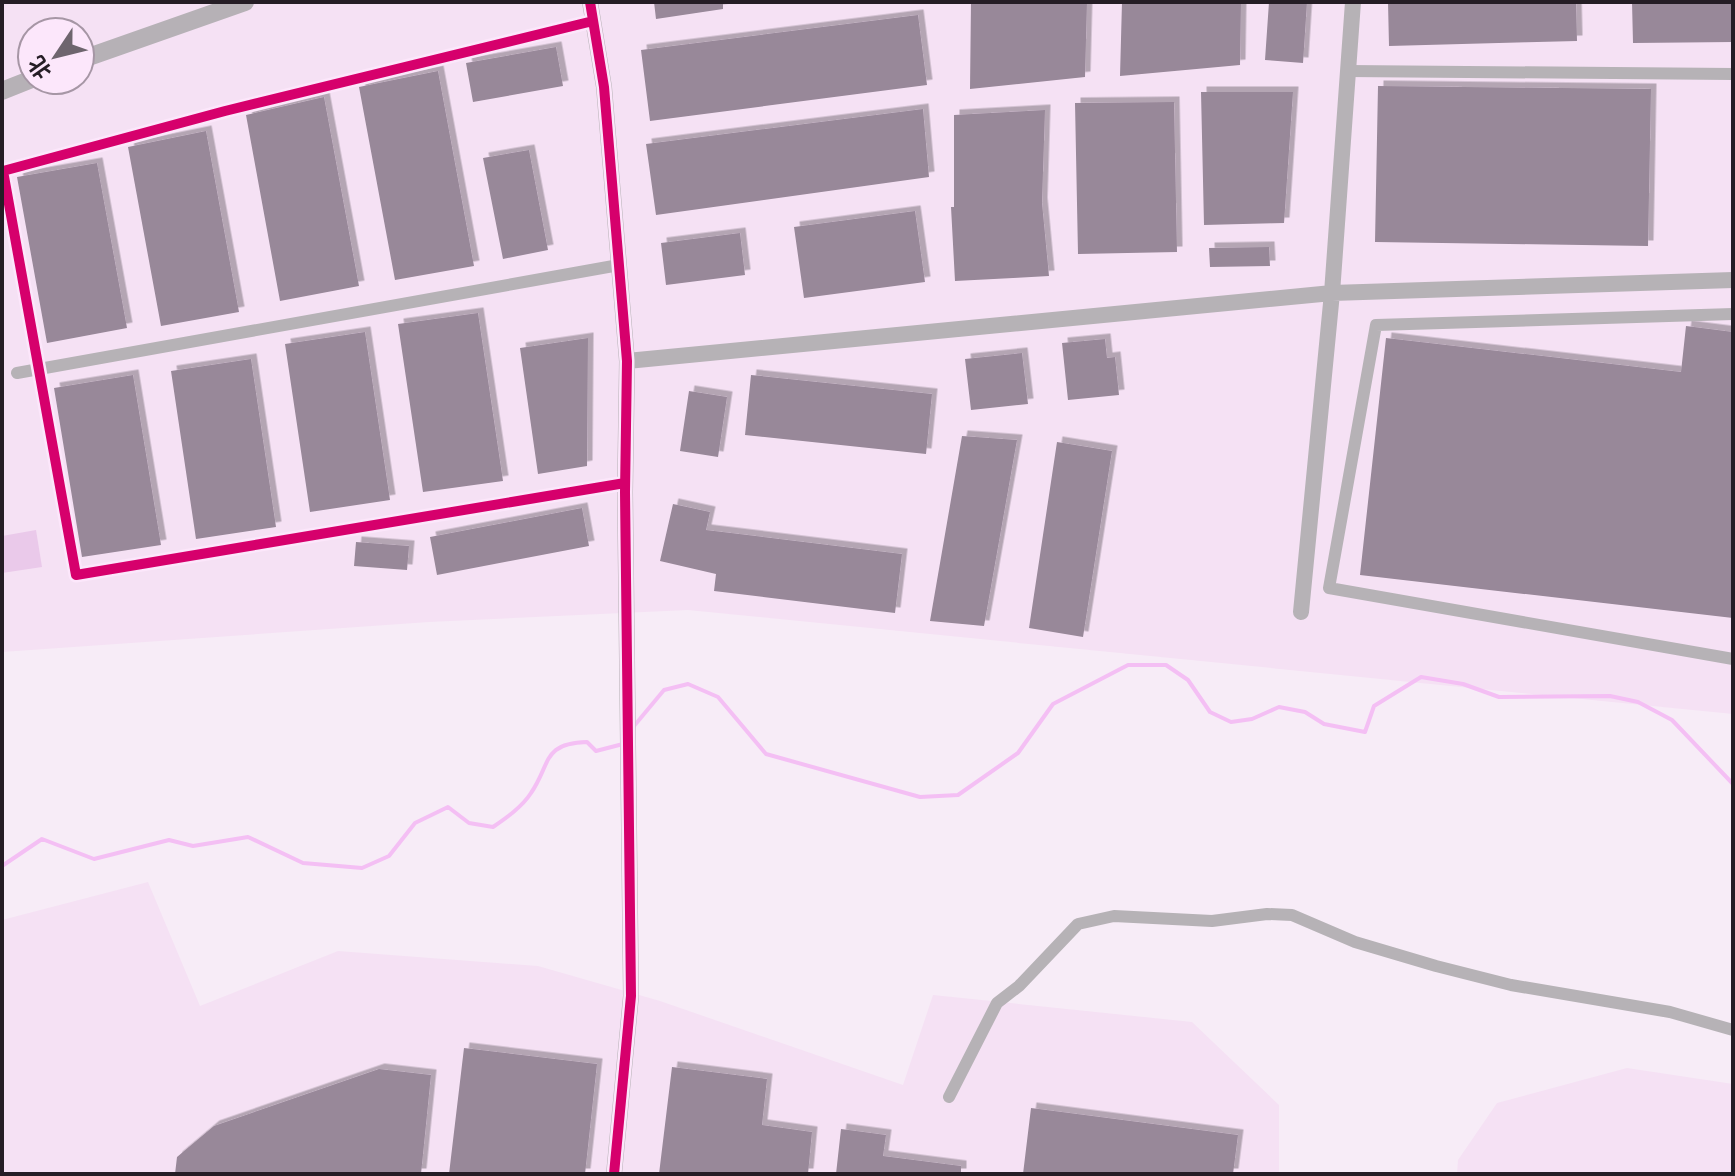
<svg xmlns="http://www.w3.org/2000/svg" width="1735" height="1176" font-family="Ubuntu,'Noto Sans SC',sans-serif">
  <defs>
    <filter id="shadow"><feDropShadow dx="5.5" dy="-5.5" stdDeviation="0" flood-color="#0004"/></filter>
  </defs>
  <rect width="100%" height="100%" fill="#f7ecf7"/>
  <!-- built -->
  <path fill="#f5e1f4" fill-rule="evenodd" d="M2 2H1733V714L688 610 429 622 2 652ZM32 32H80V80H32Z
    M148 882 200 1006 338 951 538 966 660 1001 903 1085 933 995 1192 1022 1279 1105V1174H2V920Z
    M1627 1068 1733 1084V1174H1457L1458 1160 1497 1103Z"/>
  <!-- green -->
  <path fill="#eac9ea" d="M36 530 42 567 2 573V536Z"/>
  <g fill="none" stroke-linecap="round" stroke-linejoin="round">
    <!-- stream -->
    <path stroke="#f4bff4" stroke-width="4" d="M634 726 664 690 688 684 718 697 766 754 920 797 958 795 1018 753 1053 704 1128 665H1166L1188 680 1210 712 1231 722 1252 719 1279 707 1305 712 1324 724 1365 732 1374 706 1421 677 1463 684 1499 697 1610 696 1638 702 1672 720 1733 784
      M2 866 42 839 94 859 169 840 193 846 248 837 303 863 362 868 389 856 415 823 448 807 469 823 493 827C506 818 522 807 531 793 551 764 542 743 587 742L596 751 623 744"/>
  </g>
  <!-- building -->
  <path fill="#988899" filter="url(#shadow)" d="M654 2H723V9L656 19Z
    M971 2H1087L1085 77 970 89Z
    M1122 2H1241L1240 65 1120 76Z
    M1269 2H1307L1303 63 1265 60Z
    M1388 2H1576L1577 41 1389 46Z
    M1632 2H1733V42L1633 43Z
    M918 15 927 85 650 121 641 50Z
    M556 47 563 86 473 102 466 63Z
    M438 71 474 266 395 280 359 87Z
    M1378 86 1651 89 1648 246 1375 242Z
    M1201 92H1293L1284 223 1204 225Z
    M324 97 359 286 280 301 246 115Z
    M1174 102 1177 252 1078 254 1075 103Z
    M923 109 929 177 656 215 646 144Z
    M1045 110 1042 203 1049 276 955 281 951 207H954V115Z
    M206 131 239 312 161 326 128 147Z
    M529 150 548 250 503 259 483 158Z
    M97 163 127 328 47 343 17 177Z
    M915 211 925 282 804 298 794 227Z
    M740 233 745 275 666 285 661 243Z
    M1269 247 1270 266 1210 267 1209 248Z
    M478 313 503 481 423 492 398 324Z
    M1686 326 1733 332V618L1360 575 1386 338 1681 372Z
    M365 332 390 500 310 512 285 344Z
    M588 338 587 466 538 474 520 348Z
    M1105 339 1107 358 1115 357 1119 395 1068 400 1062 343Z
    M1022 353 1028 404 971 410 965 359Z
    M251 359 276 527 196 539 171 371Z
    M133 375 161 545 82 557 54 388Z
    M751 375 932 394 926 454 745 435Z
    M689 391 727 397 718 457 680 451Z
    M962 436 1017 440 984 626 930 621Z
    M1057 442 1112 451 1083 637 1029 628Z
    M673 504 710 512 706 530 902 554 895 613 714 591 716 574 660 561Z
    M582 508 589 546 437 575 430 537Z
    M356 542 409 546 407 570 354 566Z
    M464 1048 597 1064 585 1174H449Z
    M672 1067 767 1079 762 1125 812 1132 808 1174H659Z
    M379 1069 431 1075 421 1174H175L177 1157 214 1126Z
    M1031 1108 1238 1135 1233 1174H1023Z
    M841 1129 886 1135 883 1156 961 1166V1174H836Z"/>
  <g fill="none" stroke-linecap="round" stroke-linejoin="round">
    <!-- minor -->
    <path stroke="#b6b2b6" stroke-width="12" d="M593 21 225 111 3 171 76 575 625 483
      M1348 71 1733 74
      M1733 314 1376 325 1329 588 1733 659
      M17 373 619 265
      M949 1097 997 1003 1019 986 1078 924 1114 916 1212 921 1267 914 1292 915 1355 942 1436 966 1511 985 1670 1012 1733 1030"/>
    <!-- tertiary -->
    <path stroke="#b6b2b6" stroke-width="16" d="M590 2 604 87 627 361 625 492 631 996 614 1174
      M627 361 1332 293 1733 280
      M1301 612 1332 293 1353 2"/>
    <!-- secondary -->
    <path stroke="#b6b1b6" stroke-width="18" d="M80 60 245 2
      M2 91 32 79"/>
    <!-- cycleway casing -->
    <g stroke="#fce7fb" stroke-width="15">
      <path id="cycleway" d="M590 2 604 87 627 361 625 492 631 996 614 1174
        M593 21 225 111 3 171 76 575 625 483"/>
    </g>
    <!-- cycleway -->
    <use href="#cycleway" stroke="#d6006c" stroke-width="10"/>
  </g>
  <!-- border -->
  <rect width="1735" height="1176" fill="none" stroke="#251d25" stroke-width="8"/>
  <!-- north arrow -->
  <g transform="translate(56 56) rotate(235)"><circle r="38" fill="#fce7fb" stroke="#a696a5" stroke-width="2"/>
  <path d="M0-6L14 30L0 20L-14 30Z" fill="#6e656e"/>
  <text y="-12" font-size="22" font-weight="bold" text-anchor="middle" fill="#251d25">北</text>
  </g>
</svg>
